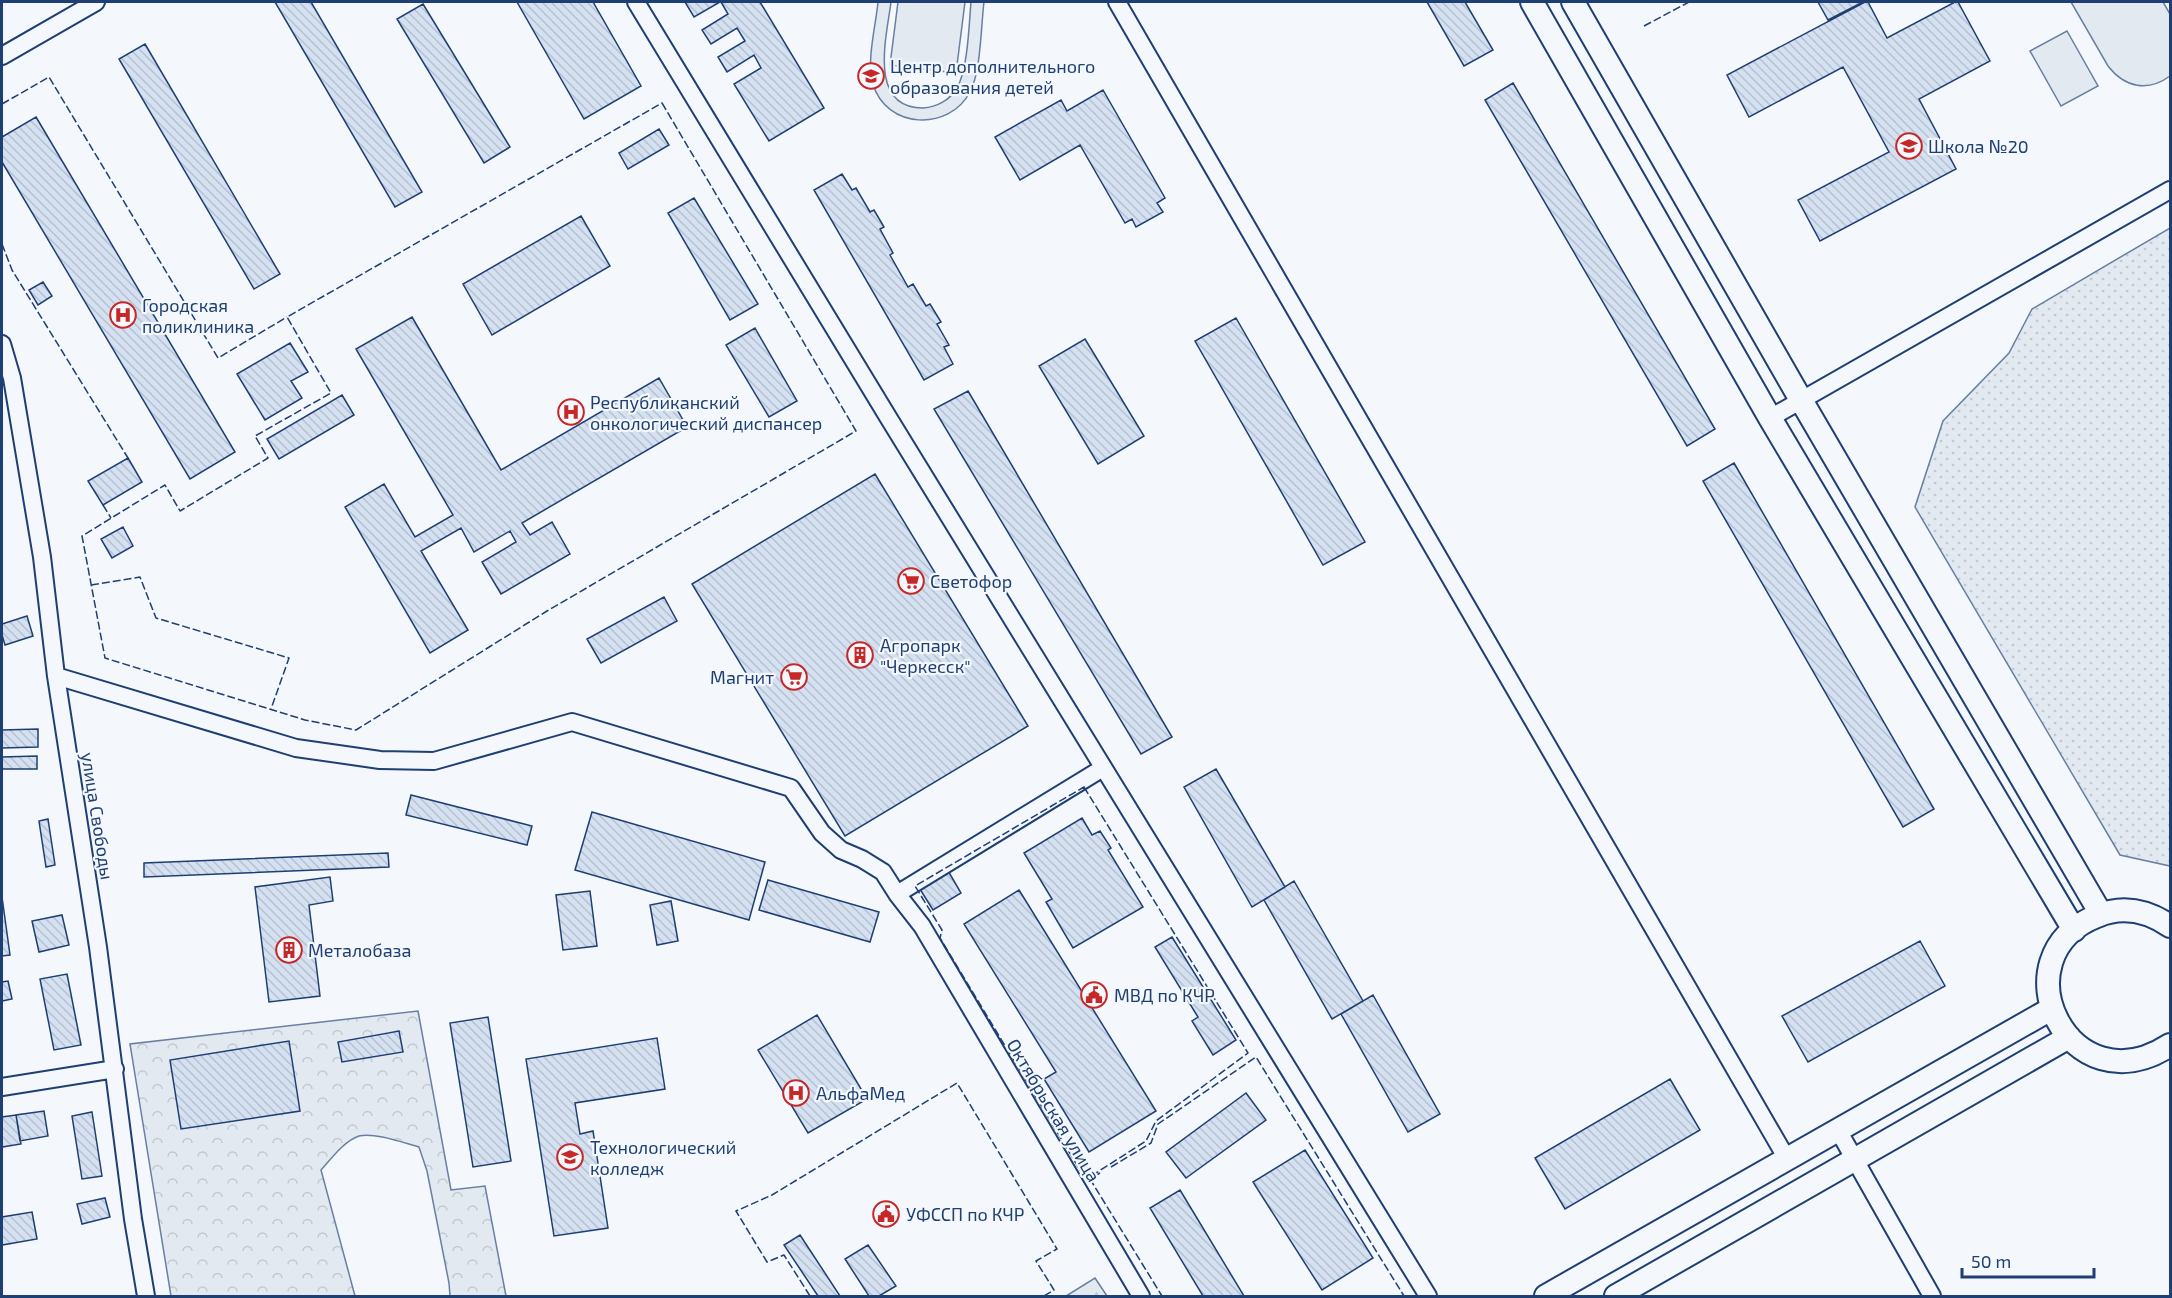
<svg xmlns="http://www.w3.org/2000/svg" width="2172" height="1298" font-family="'Exo 2',sans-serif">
  <defs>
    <pattern id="grass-dots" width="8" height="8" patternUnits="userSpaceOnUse" patternTransform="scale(1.5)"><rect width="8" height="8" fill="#e3e9f0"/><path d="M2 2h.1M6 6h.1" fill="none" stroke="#c2c9d1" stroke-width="1.8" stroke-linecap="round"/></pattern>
    <pattern id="forest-firs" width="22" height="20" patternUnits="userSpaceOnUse" patternTransform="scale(1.5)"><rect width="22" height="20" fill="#e3e9f0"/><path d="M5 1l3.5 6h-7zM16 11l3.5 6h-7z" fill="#c2c9d1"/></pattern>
    <pattern id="park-crowns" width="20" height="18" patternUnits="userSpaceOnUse" patternTransform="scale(1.5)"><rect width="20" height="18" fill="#e3e9f0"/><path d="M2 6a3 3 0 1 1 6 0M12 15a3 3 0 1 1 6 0" fill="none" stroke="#c2c9d1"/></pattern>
    <pattern id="building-back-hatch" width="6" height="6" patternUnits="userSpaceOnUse" patternTransform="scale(1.5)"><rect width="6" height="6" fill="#d5e0f0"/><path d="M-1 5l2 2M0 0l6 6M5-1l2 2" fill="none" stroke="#b6c1d1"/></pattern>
  </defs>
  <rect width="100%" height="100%" fill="#f4f7fb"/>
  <!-- grass -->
  <path fill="url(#grass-dots)" stroke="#687fa3" stroke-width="1.5" d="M2170 228V866L2120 855 1915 507 1943 421 2009 353 2032 309Z"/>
  <!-- forest -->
  <path fill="url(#forest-firs)" stroke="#687fa3" stroke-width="1.5" d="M1095 1278 1107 1296H1066Z"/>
  <!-- park -->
  <path fill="url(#park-crowns)" stroke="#687fa3" stroke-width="1.5" d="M418 1011 451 1190 485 1186 506 1296H450L449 1283 427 1171 419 1147C404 1143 374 1132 359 1136 344 1141 331 1159 321 1170L355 1296H171L130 1044Z"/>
  <!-- pitch -->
  <path fill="#e3e9f0" stroke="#687fa3" stroke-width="1.5" d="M878 2H891C887 35 867 108 923 108 937 107 950 100 957 88 968 69 969 24 971 2H984C981 25 981 72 970 92 949 132 886 129 873 84 866 61 876 25 878 2Z
    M898 2H965L956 73 890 65Z
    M2071 2H2163L2170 14V76C2148 92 2125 88 2108 66Z
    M2067 31 2098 86 2061 106 2030 51Z"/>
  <!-- building -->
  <path fill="url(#building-back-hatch)" stroke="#1d3f73" stroke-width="1.5" d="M275 2H311L422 192 395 207Z
    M517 2H593L641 86 584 119Z
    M685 2H720L694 17Z
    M721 2H760L824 108 769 141 734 84 761 68 754 55 727 72 718 57 745 41 737 28 711 44 702 30 728 14Z
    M1427 2H1465L1493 50 1464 66Z
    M1818 2H1863L1828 20Z
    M1865 2H1868L1887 38 1955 2H1958L1990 61 1919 99 1956 169 1820 241 1798 200 1889 152 1843 67 1749 117 1727 75Z
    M423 4 510 147 484 163 397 19Z
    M145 44 280 274 254 289 119 59Z
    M1513 83 1715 429 1687 446 1485 100Z
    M1103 90 1165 198 1157 203 1163 212 1136 227 1132 219 1125 223 1080 145 1020 180 995 137 1061 100 1067 111Z
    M36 117 235 452 190 479 2 162V137Z
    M659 129 669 145 628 169 619 153Z
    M842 174 852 190 856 188 870 212 874 210 884 227 880 229 893 253 890 255 908 287 913 284 926 306 930 304 941 322 937 324 949 345 944 347 953 364 924 380 814 190Z
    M694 198 758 304 730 320 668 213Z
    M581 216 610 266 492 335 463 284Z
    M43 282 52 296 38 305 29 290Z
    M412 317 501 470 659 378 687 427 522 523 530 535 552 522 570 554 501 594 482 562 516 542 510 531 474 552 461 528 421 551 468 630 430 653 345 507 384 484 415 537 453 515 356 349Z
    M1236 318 1365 542 1323 565 1195 341Z
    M755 328 797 401 769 417 726 345Z
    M1085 339 1144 436 1098 464 1039 366Z
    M290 343 308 372 291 381 302 398 265 420 237 374Z
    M968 391 1172 737 1141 754 934 409Z
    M342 395 354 415 279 459 267 439Z
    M128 458 142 482 103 505 88 481Z
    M1734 463 1934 809 1903 827 1703 481Z
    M875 474 1028 726 845 836 692 584Z
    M123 527 133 546 112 558 101 539Z
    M664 597 677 621 601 663 587 639Z
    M27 616 33 636 5 645 2 635V624Z
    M38 729V747L2 748V730Z
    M37 756V769H2V757Z
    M1216 769 1285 887 1252 907 1184 787Z
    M411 795 532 826 527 845 406 815Z
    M592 812 765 862 749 920 575 870Z
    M1082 818 1092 835 1100 831 1111 848 1108 850 1143 907 1073 948 1046 902 1052 899 1024 853Z
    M48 819 55 865 46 867 39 821Z
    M388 853 389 867 144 877V863Z
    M947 869 961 893 933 910 918 886Z
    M330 877 333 901 309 905 320 996 269 1002 255 887Z
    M768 880 879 912 870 942 759 910Z
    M1294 881 1363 1001 1332 1019 1264 900Z
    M1019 890 1156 1111 1089 1152 1044 1079 1056 1072 964 924Z
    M590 891 597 946 563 950 556 895Z
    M2 897 10 955 2 956Z
    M671 901 678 941 657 945 650 905Z
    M62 915 69 945 39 952 32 921Z
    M1172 937 1236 1040 1213 1055 1192 1021 1198 1017 1155 947Z
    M1920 941 1945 986 1808 1062 1782 1016Z
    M67 974 81 1045 54 1050 40 979Z
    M8 981 12 999 2 1001V982Z
    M1373 995 1440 1114 1408 1132 1341 1014Z
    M817 1015 867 1099 808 1133 758 1050Z
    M488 1017 511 1161 473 1167 450 1023Z
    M399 1031 403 1052 342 1062 338 1042Z
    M657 1038 665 1089 575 1103 580 1134 593 1131 608 1228 554 1236 526 1059Z
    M289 1041 300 1111 181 1129 170 1060Z
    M1670 1079 1700 1130 1565 1209 1535 1158Z
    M1246 1093 1266 1120 1186 1178 1166 1152Z
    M44 1111 48 1136 20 1141 16 1115Z
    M92 1112 102 1176 82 1179 72 1116Z
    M16 1115 21 1144 2 1147V1117Z
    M1305 1150 1373 1258 1322 1290 1253 1182Z
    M1180 1190 1244 1296H1203L1150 1208Z
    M105 1198 110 1217 82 1224 77 1204Z
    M32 1212 37 1239 2 1245V1217Z
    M800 1235 840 1296H818L784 1245Z
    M868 1245 896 1286 879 1296H869L845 1259Z"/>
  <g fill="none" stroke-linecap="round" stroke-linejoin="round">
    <!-- street casing -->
    <g stroke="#1d3f73" stroke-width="20">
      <path id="street" d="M636 2 888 417 1428 1296
        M1117 2 1787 1159
        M2 56 96 2
        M2 344 12 378 42 557 56 676 98 947 133 1219 146 1296
        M1770 418 2170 190
        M56 676 296 748 380 760 434 761 572 722 791 788 822 833 841 850 862 859 883 872 897 894 922 926 1141 1296
        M897 894 1103 768
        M2 1087 115 1069
        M1838 1130 1932 1296"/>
    </g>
    <!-- secondary casing -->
    <g stroke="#1d3f73" stroke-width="26">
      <path id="secondary" d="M1532 2 1770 418 2074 930
        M1573 2 1801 400 2101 914
        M2170 926C2148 911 2123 905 2097 916 1995 956 2069 1111 2170 1045
        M1546 1296 2051 1009
        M1616 1296 2069 1037"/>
    </g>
    <!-- street -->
    <use href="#street" stroke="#f4f7fb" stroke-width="16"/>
    <!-- secondary -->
    <use href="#secondary" stroke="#f4f7fb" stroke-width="22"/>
    <!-- fence -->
    <path stroke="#1d3f73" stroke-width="1.5" stroke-dasharray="8 3" stroke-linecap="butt" d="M1644 26 1689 2
      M662 103 856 431 547 611 356 730 305 720 105 658 82 536 165 485 180 511 268 458 255 436 331 393 287 317Z
      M2 104 49 77 218 358 287 317
      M2 244 12 270 128 458
      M103 505 111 518
      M91 585 140 577 156 618 289 658 271 709
      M1084 787 1248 1053 1156 1121 1146 1141 1096 1173 1080 1170 940 938 942 930 915 886Z
      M1111 1167 1151 1143 1158 1124 1256 1057 1404 1296
      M1100 1173 1090 1179 1162 1296
      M810 1296 784 1255 767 1262 736 1211 772 1195 957 1083 1057 1249 1036 1261 1054 1290 1044 1296"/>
  </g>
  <!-- icons -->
  <defs>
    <g id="school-ring" transform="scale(1.35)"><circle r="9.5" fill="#f4f7fb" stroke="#c62828" stroke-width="1.5"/><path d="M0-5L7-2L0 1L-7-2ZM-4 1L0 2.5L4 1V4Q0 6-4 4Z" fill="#c62828"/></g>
    <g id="hospital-ring" transform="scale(1.35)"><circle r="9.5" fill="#f4f7fb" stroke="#c62828" stroke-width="1.5"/><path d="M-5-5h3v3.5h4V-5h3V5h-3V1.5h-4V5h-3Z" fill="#c62828"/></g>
    <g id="supermarket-ring" transform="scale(1.35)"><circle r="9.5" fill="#f4f7fb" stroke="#c62828" stroke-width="1.5"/><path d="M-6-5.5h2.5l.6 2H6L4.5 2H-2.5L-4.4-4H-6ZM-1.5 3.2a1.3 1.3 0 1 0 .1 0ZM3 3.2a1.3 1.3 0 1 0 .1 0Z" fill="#c62828"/></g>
    <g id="building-ring" transform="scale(1.35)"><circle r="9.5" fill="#f4f7fb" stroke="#c62828" stroke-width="1.5"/><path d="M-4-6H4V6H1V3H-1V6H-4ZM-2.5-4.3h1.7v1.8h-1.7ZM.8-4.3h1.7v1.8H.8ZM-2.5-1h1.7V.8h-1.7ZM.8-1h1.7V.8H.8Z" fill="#c62828"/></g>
    <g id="civic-ring" transform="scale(1.35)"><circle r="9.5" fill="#f4f7fb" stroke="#c62828" stroke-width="1.5"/><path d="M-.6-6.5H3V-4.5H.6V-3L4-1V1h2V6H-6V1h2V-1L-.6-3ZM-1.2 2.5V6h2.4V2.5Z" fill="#c62828"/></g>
    <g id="university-ring" transform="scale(1.35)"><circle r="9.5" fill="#f4f7fb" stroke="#c62828" stroke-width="1.5"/><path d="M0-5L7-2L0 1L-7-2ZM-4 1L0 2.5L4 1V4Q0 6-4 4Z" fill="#c62828"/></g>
  </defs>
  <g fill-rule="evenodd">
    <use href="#school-ring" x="871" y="76"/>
    <use href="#school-ring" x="1909" y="146"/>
    <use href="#hospital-ring" x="123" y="315"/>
    <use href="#hospital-ring" x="571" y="412"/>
    <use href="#supermarket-ring" x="911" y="581"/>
    <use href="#building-ring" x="860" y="655"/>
    <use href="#supermarket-ring" x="794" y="677"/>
    <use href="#building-ring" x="289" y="950"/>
    <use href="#civic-ring" x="1094" y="995"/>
    <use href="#hospital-ring" x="796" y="1093"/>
    <use href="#university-ring" x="570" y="1157"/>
    <use href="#civic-ring" x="886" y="1214"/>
  </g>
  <g text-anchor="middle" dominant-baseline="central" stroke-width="4.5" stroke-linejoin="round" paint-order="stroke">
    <!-- poi labels -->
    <g font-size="18" fill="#1d3f73" stroke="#f4f7fb" text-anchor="start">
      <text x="890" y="66">Центр дополнительного<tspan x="890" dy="21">образования детей</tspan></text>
      <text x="1928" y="146">Школа №20</text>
      <text x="142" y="305">Городская<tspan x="142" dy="21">поликлиника</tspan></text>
      <text x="590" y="402">Республиканский<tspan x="590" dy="21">онкологический диспансер</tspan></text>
      <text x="930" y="581">Светофор</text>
      <text x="880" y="645">Агропарк<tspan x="880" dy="21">"Черкесск"</tspan></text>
      <text x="774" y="677" text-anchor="end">Магнит</text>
      <text x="308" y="950">Металобаза</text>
      <text x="1114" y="995">МВД по КЧР</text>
      <text x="816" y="1093">АльфаМед</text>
      <text x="590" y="1147">Технологический<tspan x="590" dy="21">колледж</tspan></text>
      <text x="906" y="1214">УФССП по КЧР</text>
    </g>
    <!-- street labels -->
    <g font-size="18" fill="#1d3f73" stroke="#f4f7fb">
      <text transform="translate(98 816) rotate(81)">улица Свободы</text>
      <text transform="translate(1054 1110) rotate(59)">Октябрьская улица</text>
    </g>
  </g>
  <!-- border -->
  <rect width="2172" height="1298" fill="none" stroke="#1d3f73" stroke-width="6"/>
  <!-- scale -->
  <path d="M1962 1268v9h132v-9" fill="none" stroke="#1d3f73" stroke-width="3"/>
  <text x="1971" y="1268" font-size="18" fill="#1d3f73" stroke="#f4f7fb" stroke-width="4.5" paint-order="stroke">50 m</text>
</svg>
